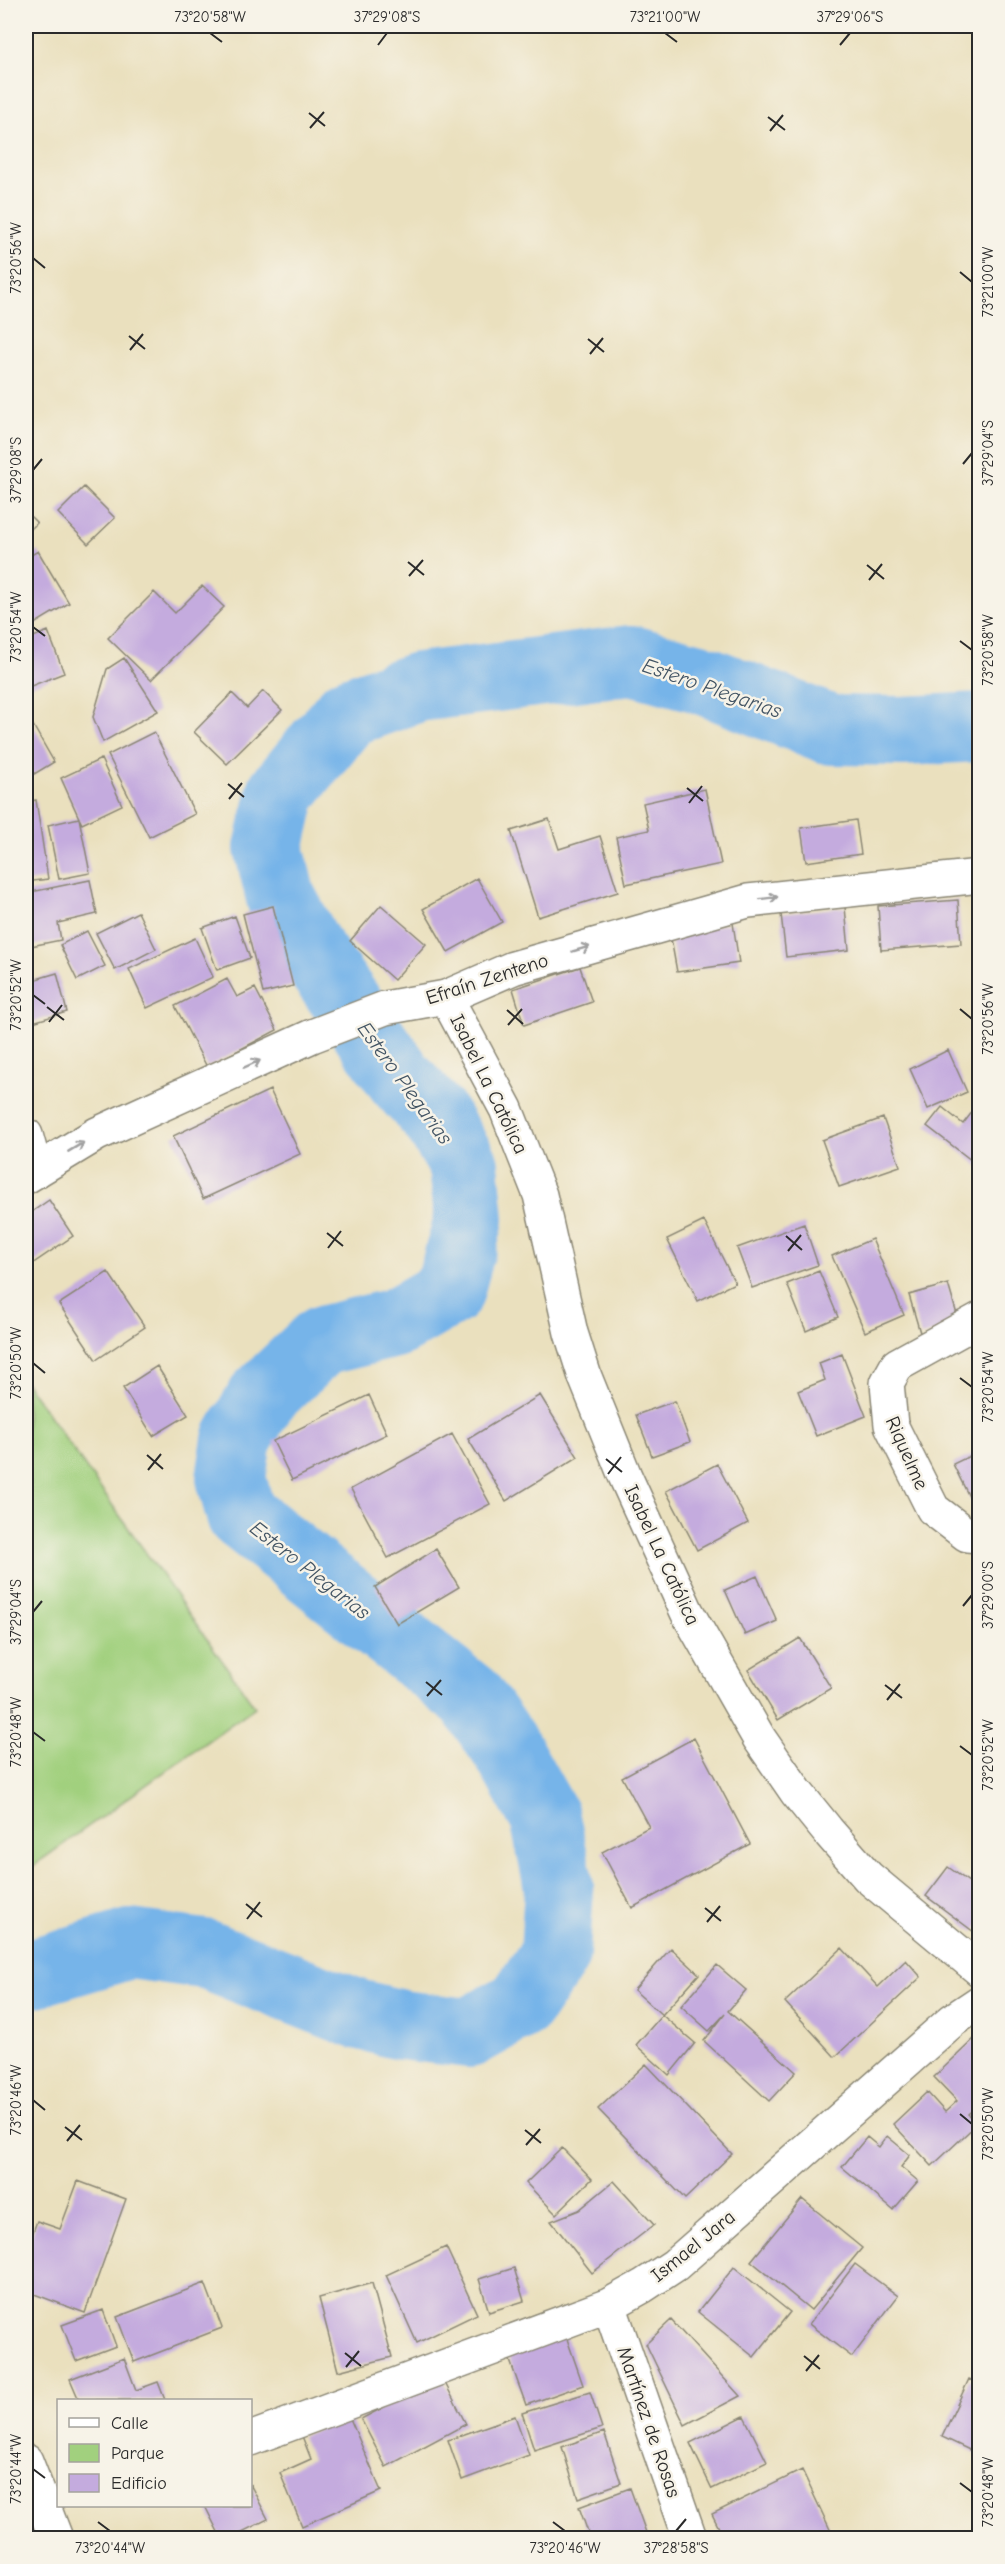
<svg xmlns="http://www.w3.org/2000/svg" width="1005" height="2564" font-family="'Comic Neue',sans-serif">
  <rect width="100%" height="100%" fill="#f7f3e8"/>
  <filter id="ink" filterUnits="userSpaceOnUse"><feTurbulence type="fractalNoise" baseFrequency=".0167" numOctaves="2"/><feDisplacementMap in="SourceGraphic" scale="12" xChannelSelector="R" yChannelSelector="G"/><feConvolveMatrix kernelMatrix="1 2 1 2 8 2 1 2 1" color-interpolation-filters="sRGB"/></filter>
  <filter id="wash" filterUnits="userSpaceOnUse"><feTurbulence type="fractalNoise" baseFrequency=".008" numOctaves="4" result="noise"/><feDisplacementMap in="SourceGraphic" scale="24" xChannelSelector="R" yChannelSelector="G"/><feGaussianBlur stdDeviation="1.35" result="paint"/><feColorMatrix in="noise" values="0 0 0 0 0 0 0 0 0 0 0 0 0 0 0 0 0 1.4 0 .05"/><feComposite in="paint" operator="in"/></filter>
  <g filter="url(#wash)">
    <rect width="100%" height="100%" fill="#eae0be"/>
    <!-- green -->
    <path fill="#a1d07e" stroke="#667e54" stroke-width="1.5" d="M26 1383 255 1707 26 1871Z"/>
    <g fill="none" stroke-linecap="round" stroke-linejoin="round">
      <!-- river -->
      <path stroke="#76b4e9" stroke-width="70" d="M26 1975 130 1944 204 1954 357 2014 401 2025 469 2033 521 2004 555 1954 559 1887 545 1818 508 1752 471 1698 241 1515 231 1478 237 1440 262 1397 321 1341 395 1323 449 1292 469 1219 464 1165 435 1117 400 1078 308 948 281 898 269 848 282 792 348 712 418 687 631 660 696 677 831 730 903 731 980 727"/>
    </g>
    <g id="blocks">
      <!-- building -->
      <path fill="#c4abde" d="M84 487 115 518 88 544 58 513Z
        M26 512 37 523 26 534Z
        M38 551 69 603 26 629V558Z
        M202 586 224 607 151 680 108 638 154 592 175 613Z
        M48 631 64 673 26 688V640Z
        M124 658 158 711 103 742 93 717 107 669Z
        M263 691 282 710 227 764 194 732 232 693 247 708Z
        M26 713 54 762 26 779Z
        M154 732 195 814 149 837 108 755Z
        M101 759 122 805 82 824 79 818 90 873 59 879 48 825 79 818 61 778Z
        M705 789 721 864 626 884 616 837 649 830 643 803Z
        M36 800 48 879 26 882V802Z
        M549 819 559 849 600 836 618 892 538 917 511 831Z
        M856 820 861 854 806 862 801 828Z
        M477 878 502 922 448 952 423 909Z
        M90 880 97 914 58 923 61 940 26 947V893Z
        M958 900 961 944 881 950 878 906Z
        M381 905 426 944 394 980 350 941Z
        M273 906 293 986 263 993 243 914Z
        M845 907 849 950 786 957 781 914Z
        M138 912 156 949 115 970 96 933Z
        M235 916 250 958 217 970 202 928Z
        M733 923 739 963 677 972 670 933Z
        M87 931 105 966 77 980 60 945Z
        M195 938 213 977 147 1008 129 969Z
        M580 967 592 1002 524 1025 513 989Z
        M57 973 67 1012 26 1024V982Z
        M227 979 237 997 255 988 277 1030 207 1067 175 1006Z
        M948 1050 967 1092 928 1109 910 1069Z
        M270 1090 300 1154 203 1199 173 1136Z
        M942 1107 963 1124 973 1111 980 1116V1167L927 1126Z
        M883 1118 900 1166 839 1187 822 1140Z
        M49 1200 73 1236 26 1268V1216Z
        M704 1221 735 1283 698 1301 667 1239Z
        M804 1224 818 1265 752 1288 737 1248Z
        M872 1239 904 1315 865 1332 832 1256Z
        M819 1271 838 1317 806 1331 787 1284Z
        M108 1272 145 1327 96 1360 59 1304Z
        M948 1284 960 1325 921 1336 909 1295Z
        M842 1354 866 1416 816 1436 798 1391 825 1380 819 1363Z
        M157 1366 188 1415 153 1436 123 1388Z
        M369 1395 387 1434 292 1480 273 1441Z
        M540 1395 578 1457 506 1501 468 1439Z
        M675 1401 690 1442 652 1456 636 1415Z
        M452 1434 490 1504 388 1558 351 1489Z
        M980 1451V1519L953 1464Z
        M717 1464 748 1523 697 1550 666 1491Z
        M436 1549 459 1587 397 1624 375 1587Z
        M757 1576 777 1621 745 1635 725 1590Z
        M800 1638 831 1688 778 1720 748 1670Z
        M694 1738 750 1844 632 1908 602 1852 649 1827 622 1777Z
        M948 1867 980 1890V1924L974 1932 926 1896Z
        M671 1948 699 1974 662 2015 695 2043 669 2075 636 2045 662 2015 634 1990Z
        M842 1948 878 1987 906 1960 921 1977 835 2057 785 2002Z
        M717 1965 746 1990 728 2011 796 2072 769 2101 704 2041 725 2014 709 2031 681 2006Z
        M974 2039 980 2044V2103L968 2114 978 2123 932 2166 893 2124 927 2092 945 2112 957 2101 934 2077Z
        M646 2064 732 2154 685 2199 598 2109Z
        M887 2136 910 2155 901 2167 918 2181 893 2210 842 2167 867 2137 879 2147Z
        M562 2148 592 2179 556 2214 526 2183Z
        M78 2181 126 2199 85 2313 26 2291V2251L37 2221 60 2229Z
        M614 2181 654 2225 592 2273 551 2221 579 2210Z
        M802 2199 862 2248 811 2310 751 2261Z
        M446 2247 477 2314 417 2343 386 2275Z
        M855 2264 898 2296 852 2357 809 2324Z
        M734 2267 790 2312 754 2357 698 2312Z
        M514 2268 524 2301 489 2312 479 2279Z
        M205 2283 222 2328 134 2362 117 2317Z
        M372 2283 392 2357 338 2371 319 2298Z
        M103 2310 116 2346 76 2361 62 2325Z
        M671 2320 740 2396 685 2425 646 2344Z
        M566 2336 583 2385 526 2405 508 2355Z
        M124 2358 136 2390 158 2382 165 2400H79L70 2379Z
        M442 2377 466 2424 386 2467 361 2419Z
        M969 2379 980 2384V2455L942 2437Z
        M590 2392 602 2428 534 2450 522 2413Z
        M349 2416 381 2491 302 2526 280 2473 311 2459 302 2436Z
        M515 2416 529 2455 462 2480 448 2440Z
        M744 2416 767 2462 712 2489 690 2443Z
        M604 2432 621 2483 578 2498 562 2447Z
        M802 2470 834 2538H724L712 2514Z
        M250 2484 268 2519 230 2538H221L205 2506H250Z
        M630 2488 648 2538H590L579 2507Z"/>
    </g>
  </g>
  <g filter="url(#ink)">
    <use href="#blocks" fill-opacity="0" stroke="#8a8674" stroke-width="1.5"/>
    <g fill="none" stroke-linecap="round" stroke-linejoin="round">
      <!-- minor casing -->
      <g stroke="#8a8674" stroke-width="36">
        <path id="minor" d="M446 997 506 1109 540 1195 571 1333 585 1377 625 1476 687 1612 759 1738 797 1793 827 1830 868 1877 980 1970
          M26 1135 36 1171
          M980 1319 897 1365 887 1383 891 1425 933 1509 967 1535 980 1536
          M609 2305 690 2538
          M250 2439 609 2305 643 2286 675 2265 953 2020 980 2002"/>
      </g>
      <!-- tertiary casing -->
      <g stroke="#8a8674" stroke-width="36">
        <path id="tertiary" d="M26 1177 97 1134 312 1036 385 1008 446 997 513 968 748 901 980 876
          M26 2461 56 2538"/>
      </g>
      <!-- minor -->
      <use href="#minor" stroke="#fff" stroke-width="33"/>
      <!-- tertiary -->
      <use href="#tertiary" stroke="#fff" stroke-width="33"/>
    </g>
    <!-- one-way arrows -->
    <defs><path id="oneway-shaft" d="M-6 0H5M1.5-3L5.5 0L1.5 3" fill="none" stroke-width="1.6" stroke-linecap="round" stroke-linejoin="round" transform="scale(1.5)"/></defs>
    <g stroke="#a0a0a0">
      <use href="#oneway-shaft" transform="translate(769 898) rotate(-7)"/>
      <use href="#oneway-shaft" transform="translate(581 949) rotate(-16)"/>
      <use href="#oneway-shaft" transform="translate(252 1064) rotate(-24)"/>
      <use href="#oneway-shaft" transform="translate(76 1147) rotate(-31)"/>
    </g>
  </g>
  <!-- ticks -->
  <path fill="none" stroke="#2b2b2b" stroke-width="2" d="M210 33 222 42M665 33 677 42M378 45 387 33M840 45 850 33M309 113 325 126M768 117 785 130M310 128 324 112M770 131 783 115M33 258 45 268M960 272 972 282M129 336 145 349M588 339 604 352M130 350 143 334M590 354 603 338M963 464 972 453M33 470 42 459M408 562 424 575M867 565 884 579M409 576 423 560M869 580 882 564M33 627 45 636M960 641 972 650M228 784 244 797M687 788 703 801M229 799 242 783M689 803 702 786M33 995 45 1004M47 1007 64 1020M960 1009 972 1019M507 1010 523 1024M49 1022 62 1005M508 1025 522 1009M327 1233 343 1246M786 1236 802 1250M328 1248 341 1231M788 1251 801 1235M33 1363 45 1373M960 1378 972 1387M147 1455 163 1469M606 1459 622 1472M148 1470 161 1454M608 1474 621 1457M963 1606 972 1595M33 1612 42 1601M426 1682 442 1695M885 1685 902 1698M427 1696 441 1680M887 1700 900 1684M33 1732 45 1741M960 1746 972 1755M246 1904 262 1917M705 1908 721 1921M247 1919 260 1902M707 1922 720 1906M33 2100 45 2110M960 2114 972 2124M65 2127 82 2140M525 2130 541 2143M67 2141 80 2125M526 2145 540 2129M345 2353 361 2366M804 2356 820 2369M346 2367 359 2351M806 2371 819 2355M33 2469 45 2478M960 2483 972 2492M98 2522 110 2531M553 2522 565 2531M676 2531 686 2519"/>
  <g text-anchor="middle" dominant-baseline="central" stroke-width="5" stroke-linejoin="round" paint-order="stroke">
    <!-- street labels -->
    <g font-size="20" fill="#2b2b2b" stroke="#f7f3e8">
      <text transform="translate(487 979) rotate(-18)">Efraín Zenteno</text>
      <text transform="translate(489 1084) rotate(64)">Isabel La Católica</text>
      <text transform="translate(907 1453) rotate(66)">Riquelme</text>
      <text transform="translate(662 1555) rotate(65)">Isabel La Católica</text>
      <text transform="translate(693 2246) rotate(-39)">Ismael Jara</text>
      <text transform="translate(649 2422) rotate(71)">Martínez de Rosas</text>
    </g>
    <!-- water labels -->
    <g font-size="21" font-style="italic" fill="#425464" stroke="#f7f3e8">
      <text transform="translate(712 688) rotate(19)">Estero Plegarias</text>
      <text transform="translate(405 1083) rotate(54)">Estero Plegarias</text>
      <text transform="translate(310 1570) rotate(38)">Estero Plegarias</text>
    </g>
  </g>
  <!-- margin -->
  <rect width="1005" height="2564" fill="none" stroke="#f7f3e8" stroke-width="66"/>
  <!-- legend -->
  <rect x="57" y="2399" width="195" height="108" fill="#f7f3e8" stroke="#a5a39c" stroke-width="1.5"/>
  <rect x="69" y="2418" width="30" height="9" fill="#ffffff" stroke="#a5a39c" stroke-width="1.5"/>
  <text x="111" y="2429" font-size="18" fill="#2b2b2b">Calle</text>
  <rect x="69" y="2444" width="30" height="18" fill="#a1d07e" stroke="#a5a39c" stroke-width="1.5"/>
  <text x="111" y="2459" font-size="18" fill="#2b2b2b">Parque</text>
  <rect x="69" y="2474" width="30" height="18" fill="#c4abde" stroke="#a5a39c" stroke-width="1.5"/>
  <text x="111" y="2489" font-size="18" fill="#2b2b2b">Edificio</text>
  <rect x="33" y="33" width="939" height="2498" fill="none" stroke="#2b2b2b" stroke-width="2"/>
  <g font-size="15" text-anchor="middle" fill="#2b2b2b">
    <text x="210" y="22">73°20'58"W</text>
    <text x="387" y="22">37°29'08"S</text>
    <text x="665" y="22">73°21'00"W</text>
    <text x="850" y="22">37°29'06"S</text>
    <text transform="translate(16 258) rotate(-90)" y="5">73°20'56"W</text>
    <text transform="translate(988 282) rotate(-90)" y="5">73°21'00"W</text>
    <text transform="translate(988 453) rotate(-90)" y="5">37°29'04"S</text>
    <text transform="translate(16 470) rotate(-90)" y="5">37°29'08"S</text>
    <text transform="translate(16 627) rotate(-90)" y="5">73°20'54"W</text>
    <text transform="translate(988 650) rotate(-90)" y="5">73°20'58"W</text>
    <text transform="translate(16 995) rotate(-90)" y="5">73°20'52"W</text>
    <text transform="translate(988 1019) rotate(-90)" y="5">73°20'56"W</text>
    <text transform="translate(16 1363) rotate(-90)" y="5">73°20'50"W</text>
    <text transform="translate(988 1387) rotate(-90)" y="5">73°20'54"W</text>
    <text transform="translate(988 1595) rotate(-90)" y="5">37°29'00"S</text>
    <text transform="translate(16 1612) rotate(-90)" y="5">37°29'04"S</text>
    <text transform="translate(16 1732) rotate(-90)" y="5">73°20'48"W</text>
    <text transform="translate(988 1755) rotate(-90)" y="5">73°20'52"W</text>
    <text transform="translate(16 2100) rotate(-90)" y="5">73°20'46"W</text>
    <text transform="translate(988 2124) rotate(-90)" y="5">73°20'50"W</text>
    <text transform="translate(16 2469) rotate(-90)" y="5">73°20'44"W</text>
    <text transform="translate(988 2492) rotate(-90)" y="5">73°20'48"W</text>
    <text x="110" y="2553">73°20'44"W</text>
    <text x="565" y="2553">73°20'46"W</text>
    <text x="676" y="2553">37°28'58"S</text>
  </g>
</svg>
